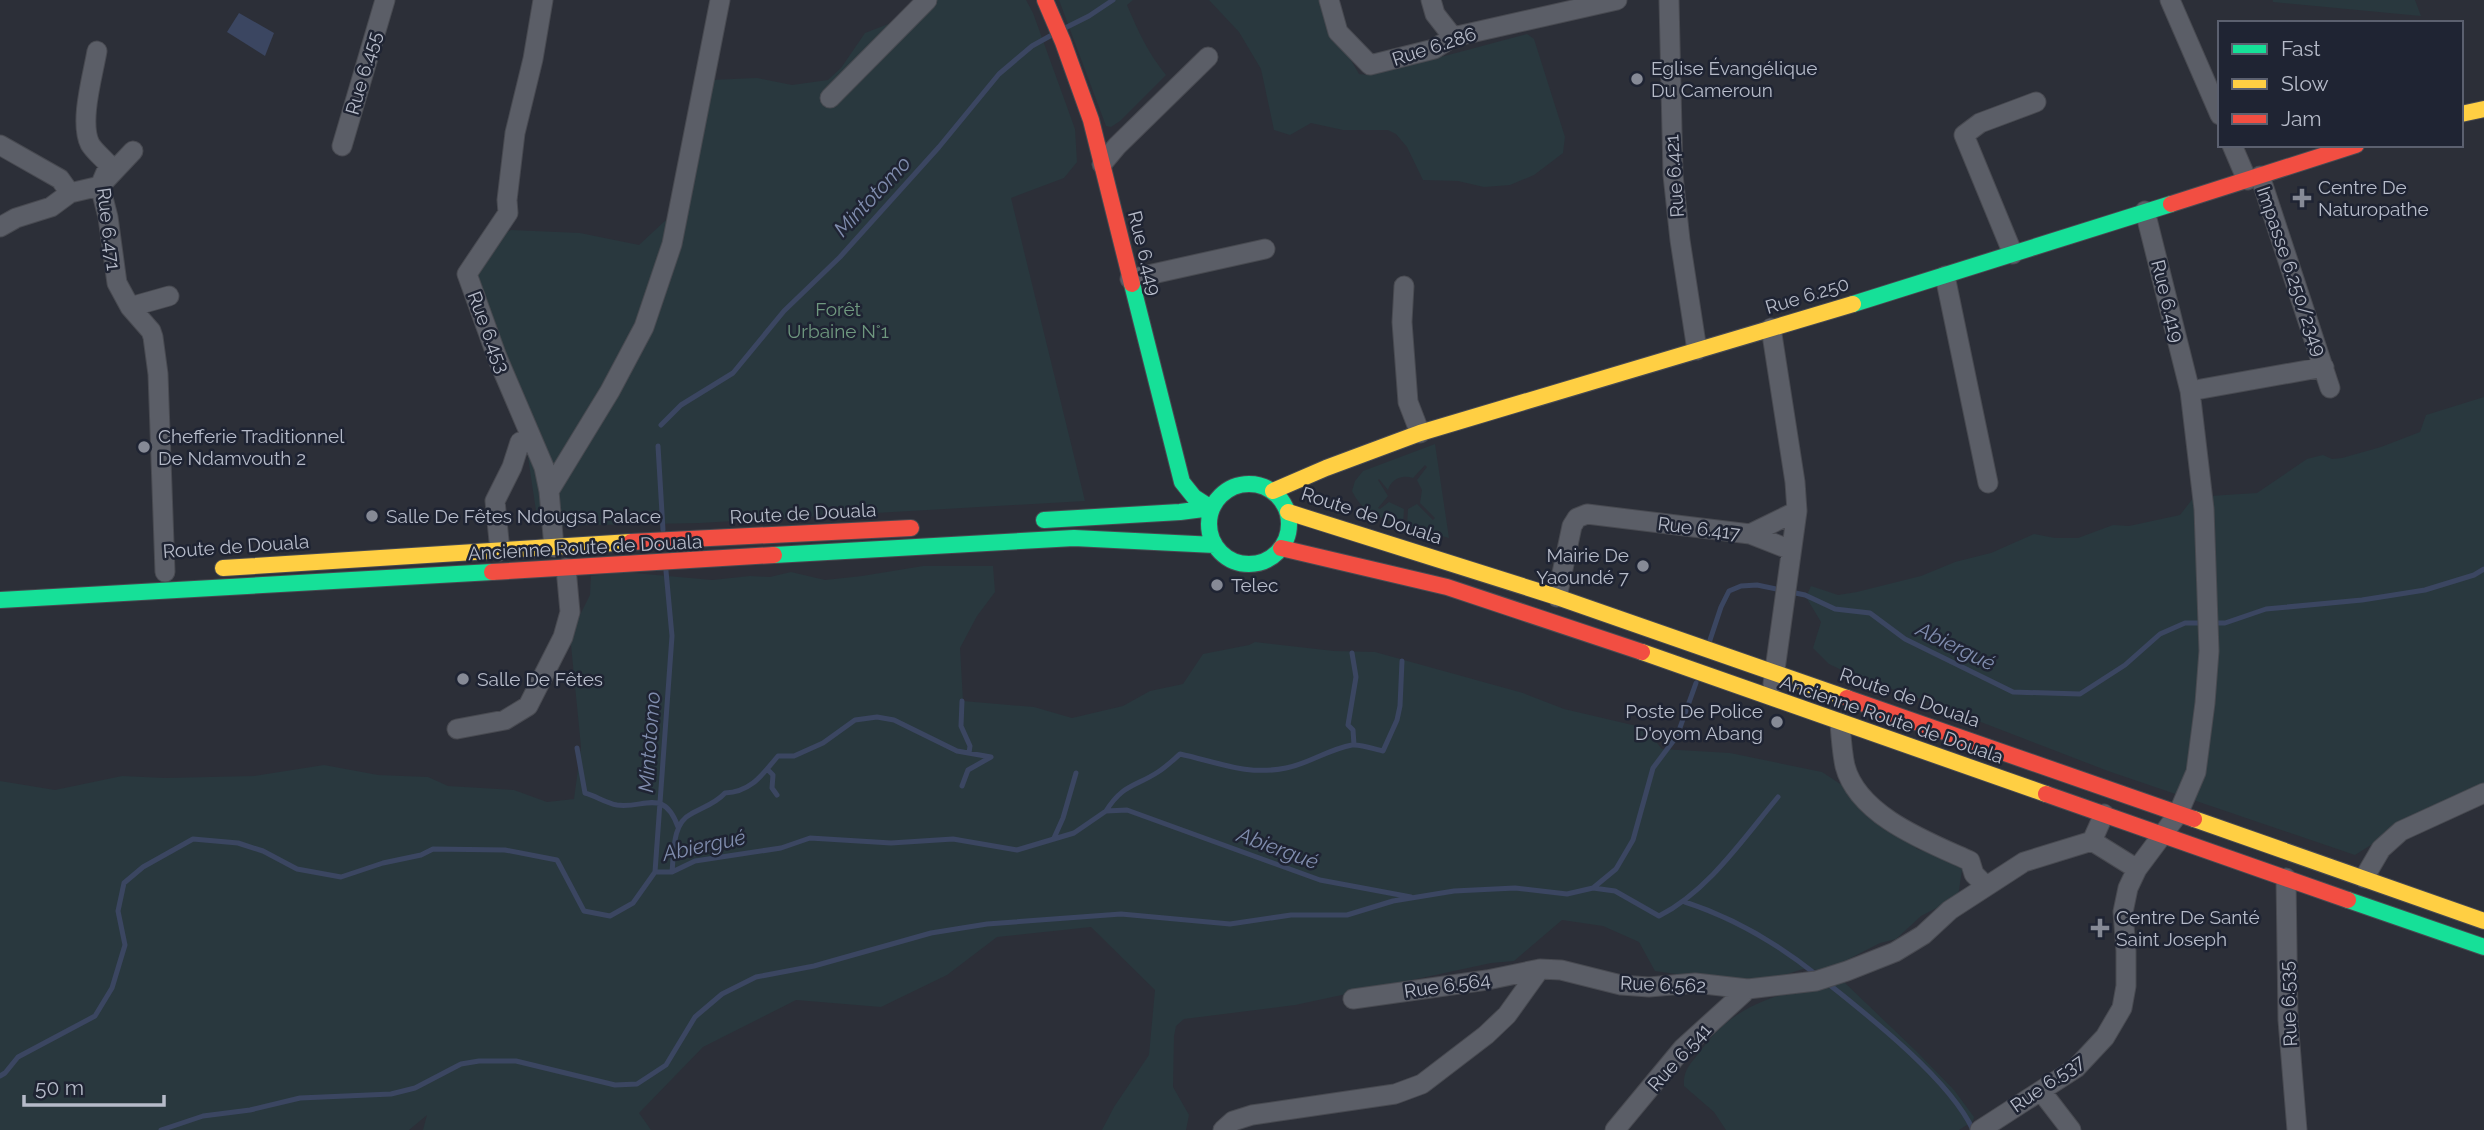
<svg xmlns="http://www.w3.org/2000/svg" width="2484" height="1130" font-family="Raleway,sans-serif">
  <rect width="100%" height="100%" fill="#2c2f38"/>
  <!-- green -->
  <path fill="#29383e" d="M913 0H1026L1033 13 1075 129 1077 162 1064 178 1011 198 1085 501 700 523 543 526 538 524 526 444 469 273 496 239 511 230 580 233 639 245 679 208 710 80 757 78 792 85 828 80 841 68 865 33 891 23 911 6Z
    M1059 0H1133L1127 5C1139 33 1147 51 1166 75L1120 121 1111 127 1106 126Z
    M1209 0H1337L1348 55 1359 74 1368 75 1383 68 1426 61 1527 34 1534 39 1565 137 1563 153 1534 175 1510 185 1484 187 1458 181 1423 180 1407 147 1396 134 1388 130H1343L1311 123 1290 135 1274 130 1261 69 1239 32Z
    M2273 0H2415L2421 16 2273 2Z
    M2484 397V783L2406 823 2355 855 2108 771 1921 699 1854 676 1829 664 1813 648 1821 622 1806 597 1811 586 1838 595 1857 592 1921 576 1955 562 1991 553 2034 534 2055 538H2078L2113 525 2129 526 2180 515 2194 497 2257 493 2307 459 2323 455 2332 459 2342 458 2381 447 2420 432 2426 415Z
    M1435 444 1449 538 1407 526 1408 509 1417 504 1433 520 1435 518 1420 503 1422 490 1417 480 1427 467 1425 465 1413 478C1402 474 1391 479 1388 490L1379 479 1378 480 1388 496 1378 508 1380 509 1389 502 1404 509 1403 525C1380 518 1363 514 1352 491L1355 481 1363 471Z
    M923 566H993L995 592 977 616 960 648 963 701 1034 707 1072 718 1123 706 1150 691 1183 684 1203 654 1249 645 1255 642 1334 651 1375 652 1523 693 1564 709 1641 727 1646 730 1662 749 1730 753 1822 772 1886 814 1917 849 1963 863 1958 897 1921 916 1896 939 1880 943 1837 965 1819 970 1803 969 1766 981 1746 984 1655 971 1639 942 1603 926 1562 920 1514 961 1491 963 1295 1005 1184 1019 1176 1026 1174 1036 1173 1087 1189 1115 1186 1130H1102L1114 1107 1149 1055 1155 990 1091 927 997 937 947 975 881 1007 796 1000 703 1047 639 1113 651 1130H423L427 1115 409 1130H0V781L55 790 122 776 165 778 254 776 324 765 378 775 428 777 448 786 514 790 547 802 574 799 581 747 570 635 590 595 591 576 623 572 712 580 750 576 770 577 791 572 825 580 862 576Z
    M1844 982 1916 1051 1954 1090 1974 1117 1973 1121 1959 1130H1726L1714 1112 1684 1086C1683 1068 1692 1063 1702 1049 1737 1000 1788 991 1844 982Z"/>
  <!-- water -->
  <path fill="#3b4661" d="M239 13 274 33 265 56 227 32Z"/>
  <g fill="none" stroke-linecap="round" stroke-linejoin="round">
    <!-- stream -->
    <path stroke="#3b4661" stroke-width="5" d="M1065 28 1089 16 1113 0
      M661 425 681 405 733 373 784 311 840 257 939 147 999 74 1032 46 1050 36
      M658 446 663 530
      M1710 640 1721 607 1729 591 1741 586 1757 585 1805 595 1835 609 1870 613 1905 639 2013 692 2080 694 2125 665 2160 634 2185 623H2225L2266 609 2362 600 2425 590 2474 575 2484 569
      M1352 653 1356 677 1348 725 1353 730 1354 745
      M962 701 961 726 970 746 969 753
      M577 748 585 793C596 796 606 803 617 805 644 809 664 787 678 827
      M767 769 773 775 772 788 777 795
      M962 786 968 770 991 757
      M1106 811C1123 784 1135 787 1158 772 1166 767 1173 760 1180 754 1217 762 1247 776 1286 768 1308 764 1329 749 1352 745 1361 744 1374 749 1383 751L1397 720 1400 706 1402 661
      M1054 838 1063 818 1076 773
      M655 872 672 636 666 571
      M672 872C674 853 672 823 691 814 703 807 715 804 725 793 751 792 762 775 778 756H794L823 743 855 720 877 717 894 720 957 751 991 757
      M1593 888 1615 891 1659 916C1708 891 1743 839 1778 797
      M1685 902C1734 918 1777 943 1818 976
      M1826 982C1870 1017 1950 1080 1973 1130
      M0 1076 5 1073 18 1057 95 1016 112 988 125 945 118 911 124 883 143 867 193 839 238 843 263 851 297 869 341 877 383 863 421 855 433 849 505 850 557 860 584 911 610 916 633 903 655 872H672L695 861 781 848 810 838 891 843 953 839 1017 850 1074 833 1106 811 1127 810 1320 880 1411 897
      M161 1130 203 1116 250 1110 300 1098 391 1094 415 1088 461 1064 479 1061H516L615 1085 637 1084 666 1065 695 1017 722 994 756 977 814 966 931 933 987 924 1121 914 1230 924 1291 915H1347L1393 901 1454 891 1515 888 1567 894 1593 888 1616 869 1633 840 1653 768 1677 736 1696 683"/>
    <!-- street casing -->
    <g stroke="#484a51" stroke-width="21">
      <path id="street" d="M543 0 533 59 515 133 507 200 508 213 467 274 497 357 544 467 549 491 554 547
        M1329 0 1338 32 1370 65 1434 49 1453 37 1617 0
        M1431 0 1435 14 1453 37
        M1669 0 1673 175 1680 240 1697 350
        M2170 0 2220 115
        M97 51C93 75 79 122 90 144 94 151 103 158 109 165L100 186 108 217 117 283 130 307 151 331 153 337 158 374 165 572
        M830 98 927 0
        M0 145 60 179 70 193 100 186 133 151
        M2232 145 2247 180
        M342 146 385 0
        M1102 164 1117 146 1208 57
        M2260 176 2330 388
        M0 227 16 218 51 207 70 193
        M2013 254 1964 135 1980 123 2036 102
        M1945 276 1988 483
        M1130 279 1265 249
        M1404 286 1402 322 1408 402 1420 433
        M130 307 169 296
        M2190 391 2324 367
        M549 491 610 391 644 327 672 244 720 0
        M1750 534 1791 550
        M500 551 495 501 512 467 520 442
        M1557 597 1572 526 1577 518 1587 514 1750 534 1797 511 1795 482 1771 328
        M1773 684 1797 511
        M1840 723C1841 737 1842 752 1845 766 1858 816 1928 842 1970 861L1974 874 1986 886
        M457 729 505 720 528 706 563 637 570 612 566 568
        M2092 841 2137 869
        M2286 878 2288 1020 2297 1130
        M2364 878 2381 849 2401 831 2484 793
        M1353 999 1487 980 1540 969
        M2041 1091 2071 1130
        M1223 1130 1233 1121 1252 1115 1395 1094 1422 1084 1486 1035 1507 1015 1540 969 1561 970 1621 985 1649 987 1695 983 1748 989 1816 981 1847 971 1895 952 1923 935 1950 910 2024 862 2092 841 2104 814
        M1615 1130 1683 1048 1748 989
        M1980 1130 2076 1068 2105 1037 2122 1008 2126 986V951L2123 912 2128 888 2137 869 2178 814 2196 772 2205 703 2209 651 2204 509 2190 391 2145 211"/>
    </g>
    <!-- fast casing -->
    <g stroke="#484a51" stroke-width="18">
      <path id="fast" d="M1132 284 1182 482 1194 497 1211 508
        M1853 304 2171 204
        M1209 524a40 40 0 1 1 80 0a40 40 0 1 1-80 0Z
        M1044 520 1180 512 1211 508
        M774 555 1074 538 1215 545
        M0 600 492 572
        M2348 900 2484 947"/>
    </g>
    <!-- slow casing -->
    <g stroke="#484a51" stroke-width="18">
      <path id="slow" d="M2461 114 2484 109
        M1273 491 1326 468 1420 433 1853 304
        M1288 512 1557 597 1847 698
        M223 568 631 542
        M1642 652 2046 794
        M2194 819 2484 921"/>
    </g>
    <!-- jam casing -->
    <g stroke="#484a51" stroke-width="18">
      <path id="jam" d="M1045 0 1063 42 1091 120 1132 284
        M2171 204 2356 145
        M631 542 911 528
        M1281 548 1447 587 1642 652
        M492 572 774 555
        M1847 698 2194 819
        M2046 794 2348 900"/>
    </g>
    <!-- street -->
    <use href="#street" stroke="#5b5e67" stroke-width="19"/>
    <!-- fast -->
    <use href="#fast" stroke="#16e098" stroke-width="16"/>
    <!-- slow -->
    <use href="#slow" stroke="#ffcf43" stroke-width="16"/>
    <!-- jam -->
    <use href="#jam" stroke="#f24e42" stroke-width="16"/>
  </g>
  <!-- markers -->
  <g fill="#868a96" stroke="#1f2433" stroke-width="2.5">
    <circle cx="1637" cy="79" r="7"/>
    <path d="M2298.5 187.5h7v7h7v7h-7v7h-7v-7h-7v-7h7z"/>
    <circle cx="144" cy="447" r="7"/>
    <circle cx="372" cy="516" r="7"/>
    <circle cx="1643" cy="566" r="7"/>
    <circle cx="1217" cy="585" r="7"/>
    <circle cx="463" cy="679" r="7"/>
    <circle cx="1777" cy="722" r="7"/>
    <path d="M2096.5 917.5h7v7h7v7h-7v7h-7v-7h-7v-7h7z"/>
  </g>
  <g text-anchor="middle" dominant-baseline="central" stroke-width="5" stroke-linejoin="round" paint-order="stroke">
    <!-- street labels -->
    <g font-size="19" fill="#b6bbc9" stroke="#1f2433">
      <text transform="translate(1434 46) rotate(-18)">Rue 6.286</text>
      <text transform="translate(363 73) rotate(-74)">Rue 6.455</text>
      <text transform="translate(1674 176) rotate(-94)">Rue 6.421</text>
      <text transform="translate(109 229) rotate(83)">Rue 6.471</text>
      <text transform="translate(1145 253) rotate(76)">Rue 6.449</text>
      <text transform="translate(2292 271) rotate(71)">Impasse 6.250/2349</text>
      <text transform="translate(1807 295) rotate(-17)">Rue 6.250</text>
      <text transform="translate(2168 301) rotate(76)">Rue 6.419</text>
      <text transform="translate(489 332) rotate(69)">Rue 6.453</text>
      <text transform="translate(803 513) rotate(-3)">Route de Douala</text>
      <text transform="translate(1372 515) rotate(18)">Route de Douala</text>
      <text transform="translate(1699 528) rotate(7)">Rue 6.417</text>
      <text transform="translate(236 546) rotate(-4)">Route de Douala</text>
      <text transform="translate(585 547) rotate(-3)">Ancienne Route de Douala</text>
      <text transform="translate(1910 697) rotate(19)">Route de Douala</text>
      <text transform="translate(1892 719) rotate(19)">Ancienne Route de Douala</text>
      <text transform="translate(1663 984) rotate(2)">Rue 6.562</text>
      <text transform="translate(1447 985) rotate(-8)">Rue 6.564</text>
      <text transform="translate(2288 1004) rotate(-93)">Rue 6.535</text>
      <text transform="translate(1679 1057) rotate(-48)">Rue 6.541</text>
      <text transform="translate(2047 1083) rotate(-35)">Rue 6.537</text>
    </g>
    <!-- poi labels -->
    <g font-size="19" fill="#b6bbc9" stroke="#1f2433" text-anchor="start">
      <text x="1651" y="68">Eglise Évangélique<tspan x="1651" dy="22">Du Cameroun</tspan></text>
      <text x="2318" y="187">Centre De<tspan x="2318" dy="22">Naturopathe</tspan></text>
      <text x="158" y="436">Chefferie Traditionnel<tspan x="158" dy="22">De Ndamvouth 2</tspan></text>
      <text x="386" y="516">Salle De Fêtes Ndougsa Palace</text>
      <text x="1629" y="555" text-anchor="end">Mairie De<tspan x="1629" dy="22">Yaoundé 7</tspan></text>
      <text x="1231" y="585">Telec</text>
      <text x="477" y="679">Salle De Fêtes</text>
      <text x="1763" y="711" text-anchor="end">Poste De Police<tspan x="1763" dy="22">D'oyom Abang</tspan></text>
      <text x="2116" y="917">Centre De Santé<tspan x="2116" dy="22">Saint Joseph</tspan></text>
    </g>
    <!-- park labels -->
    <g font-size="19" fill="#6f987f" stroke="#1f2433">
      <text x="838" y="309">Forêt<tspan x="838" dy="22">Urbaine N°1</tspan></text>
    </g>
    <!-- water labels -->
    <g font-size="21" font-style="italic" fill="#808dae" stroke="#1f2433">
      <text transform="translate(872 196) rotate(-47)">Mintotomo</text>
      <text transform="translate(1956 646) rotate(26)">Abiergué</text>
      <text transform="translate(649 742) rotate(-86)">Mintotomo</text>
      <text transform="translate(704 845) rotate(-12)">Abiergué</text>
      <text transform="translate(1278 848) rotate(20)">Abiergué</text>
    </g>
  </g>
  <!-- legend -->
  <rect x="2218" y="21" width="245" height="126" fill="#1f2433" stroke="#5b606f" stroke-width="2"/>
  <rect x="2232" y="44" width="35" height="10" fill="#16e098" stroke="#5b606f" stroke-width="2"/>
  <text x="2281" y="56" font-size="21" fill="#b6bbc9">Fast</text>
  <rect x="2232" y="79" width="35" height="10" fill="#ffcf43" stroke="#5b606f" stroke-width="2"/>
  <text x="2281" y="91" font-size="21" fill="#b6bbc9">Slow</text>
  <rect x="2232" y="114" width="35" height="10" fill="#f24e42" stroke="#5b606f" stroke-width="2"/>
  <text x="2281" y="126" font-size="21" fill="#b6bbc9">Jam</text>
  <!-- scale -->
  <path d="M24 1095v10h140v-10" fill="none" stroke="#b6bbc9" stroke-width="3.5"/>
  <text x="35" y="1095" font-size="21" fill="#b6bbc9" stroke="#1f2433" stroke-width="5" paint-order="stroke">50 m</text>
</svg>
